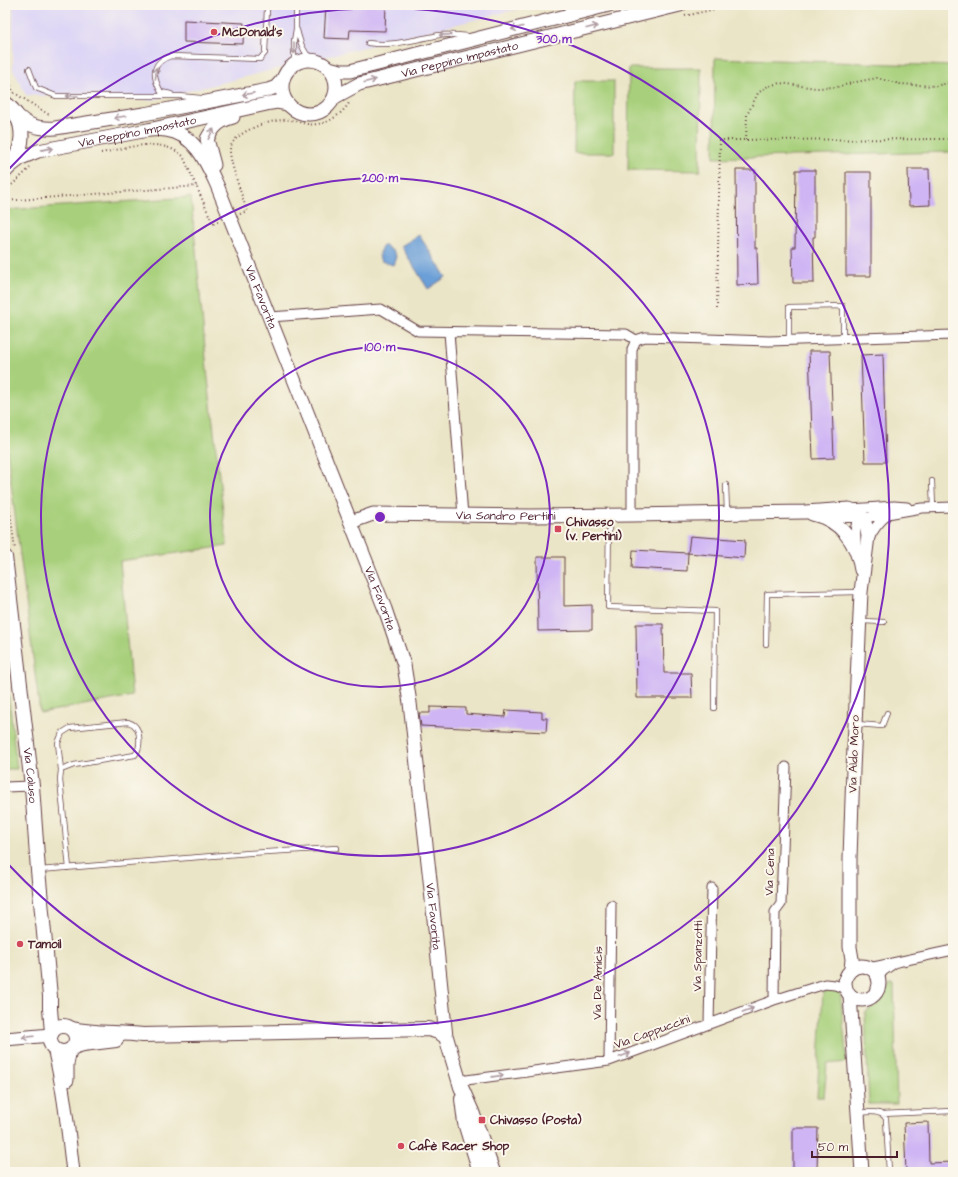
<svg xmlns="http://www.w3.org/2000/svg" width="958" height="1177" font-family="'Architects Daughter',sans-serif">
  <rect width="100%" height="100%" fill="#fbf7ec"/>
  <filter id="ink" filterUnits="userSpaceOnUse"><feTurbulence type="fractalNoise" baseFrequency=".025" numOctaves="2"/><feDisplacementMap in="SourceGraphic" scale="8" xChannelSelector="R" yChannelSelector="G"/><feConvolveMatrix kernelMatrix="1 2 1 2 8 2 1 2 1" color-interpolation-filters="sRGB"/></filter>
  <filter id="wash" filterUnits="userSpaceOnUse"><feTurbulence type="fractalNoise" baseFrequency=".012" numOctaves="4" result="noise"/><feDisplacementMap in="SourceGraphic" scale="16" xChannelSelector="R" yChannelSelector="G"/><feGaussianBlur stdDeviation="0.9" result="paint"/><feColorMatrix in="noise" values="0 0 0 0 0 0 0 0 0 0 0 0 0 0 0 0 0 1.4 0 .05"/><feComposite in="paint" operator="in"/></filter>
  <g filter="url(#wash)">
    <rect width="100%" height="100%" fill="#ebe5c7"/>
    <!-- built -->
    <path fill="#ddd5f6" d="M13 5H534L152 100 26 95 13 69Z"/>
    <!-- green -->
    <path fill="#a8d07b" stroke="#797853" d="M715 58 953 66V152L714 158Z
      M629 68H701L700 171 628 170Z
      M575 81H614V153H574Z
      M191 197 207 370 227 546 120 561 132 696 40 713 5 435V210Z
      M5 663 17 769H5Z
      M890 984 894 985 897 1104H869L865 1013 881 1000Z
      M840 991 847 1062 827 1064 824 1097H817L823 992Z"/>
    <!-- water -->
    <path fill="#6a9fd7" stroke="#5a5f81" d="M419 235 446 277 428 289 401 246Z
      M383 246H386L395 253 396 257 393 265 381 261C378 257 379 250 383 246Z"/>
    <g id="blocks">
      <!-- building -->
      <path fill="#cfb5f4" d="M326 5H386L385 31 350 30 349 39 324 38Z
        M184 20 244 23 243 44 184 42Z
        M908 169H929L930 205 909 206Z
        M736 170H755V248H757L758 284 737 285Z
        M796 170H815V237H813L814 283H793L792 247H795Z
        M846 172H871V276H846Z
        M809 351H830L834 458 813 459Z
        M883 354 886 462H865L861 355Z
        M690 536 745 540 744 558 688 553Z
        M633 550 688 553 687 571 632 568Z
        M537 557H564V606L592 605V630L538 631Z
        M636 624H663L664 673H691L692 698H637Z
        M430 707 466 708V714L505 717 506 710 542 712V718H547L546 732 421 726 419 713H430Z
        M928 1122 929 1163 953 1162V1172H906L904 1123Z
        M793 1128H818L817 1172H793Z"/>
    </g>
  </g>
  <g filter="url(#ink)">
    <use href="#blocks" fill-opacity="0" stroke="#623d42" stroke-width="1"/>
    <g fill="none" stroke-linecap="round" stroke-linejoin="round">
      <!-- lane casing -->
      <g stroke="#623d42" stroke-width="6">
        <path id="lane" d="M565 12 572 5
          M297 30C300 42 303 52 312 60
          M368 43C393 47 416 39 440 35 449 34 459 35 468 36
          M290 67 294 60V41L296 29V5
          M29 69 36 88 56 96H179L201 98
          M171 94 161 92C152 76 151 62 171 56L260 59 265 53 267 8
          M789 340V307L843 306V339
          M932 481 933 508
          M726 485 727 512
          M609 517 608 607 715 611 714 708
          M862 621 884 622
          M766 644 767 594 859 592
          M857 724 882 726 887 713
          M61 770 58 743 62 733 70 728 128 722C130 723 132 723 134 725 141 731 141 748 135 755L74 765 61 770 60 780 69 868
          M40 870 249 853 337 848
          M859 1113C868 1112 882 1110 886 1119L889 1172
          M881 1114 953 1111"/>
      </g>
      <!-- street casing -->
      <g stroke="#623d42" stroke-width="11">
        <path id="street" d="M270 317 381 309 418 331 626 334 636 340 645 337 769 341 953 335
          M449 332 463 516
          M851 509 894 506 907 507
          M632 515V349L636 340
          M827 518 870 517 922 508 953 507
          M869 539C873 529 879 522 887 515
          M856 549C857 533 852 529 861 513
          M5 787 32 786
          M869 968 953 950
          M878 978 883 971 893 964
          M774 1000 775 912 781 904 786 767
          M709 1024 712 888
          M609 1061 611 905
          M459 1081 609 1061 774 1000 825 984 835 985 846 989"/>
      </g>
      <!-- secondary casing -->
      <g stroke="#623d42" stroke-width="15">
        <g id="secondary">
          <circle cx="309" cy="87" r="27"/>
          <path d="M329 68 341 71H350L609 5"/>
          <path id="s1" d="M335 97 359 84 680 5"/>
          <path d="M15 113C27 126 38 129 55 128L144 114 268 90 276 87 283 79"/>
          <path id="s2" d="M148 130C154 130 160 129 166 130 194 133 207 163 217 185L385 609 404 665 410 703 430 880 446 1037"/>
          <path id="s3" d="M12 165 21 158 38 151 148 130 271 103 277 102 288 104"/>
          <path d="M214 165 207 139C214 126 219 121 233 117"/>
          <path d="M812 514C840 520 857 542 861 570"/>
          <path id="s4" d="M351 522 373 514 531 516 632 515 805 512 849 509 858 512 864 519 866 526 868 536 861 592 853 770 850 858V947L852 959 851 970"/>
          <circle cx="862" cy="983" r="17"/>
          <path d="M850 995 862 1172"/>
          <path d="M5 1039 51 1035"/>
          <path d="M54 1048C64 1089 68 1130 73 1172"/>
          <path d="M67 1080V1064L70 1050"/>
        </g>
      </g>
      <!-- primary casing -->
      <g stroke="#623d42" stroke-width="16">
        <g id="primary">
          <path d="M5 103C29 121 25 153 5 171"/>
          <path id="s5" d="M5 557 32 786 38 870 50 996V1009L52 1032"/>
          <circle cx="63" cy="1039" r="13"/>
          <path d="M72 1029C95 1034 119 1032 143 1035L428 1029 439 1032 446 1037 461 1087 472 1112 493 1172"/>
          <path d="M73 1047 83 1044 116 1040"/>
          <path d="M462 1099 465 1123 480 1172"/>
        </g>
      </g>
      <!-- path -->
      <path stroke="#623d42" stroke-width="2" stroke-dasharray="1 3" stroke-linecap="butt" d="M904 5C917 9 928 8 941 5
        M685 16 732 5
        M5 19 8 5
        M5 54 7 73 13 92 51 116
        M746 140 747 115 758 93 768 86 780 83 816 88 837 87 856 82 877 78 900 84 935 86 953 82
        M101 153C129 148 159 136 183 156L213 224 219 221
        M5 189 13 184 30 168
        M5 201 197 186
        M240 214 247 211C243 198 229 161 230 149 233 131 274 118 290 120 299 121 307 126 317 124 329 123 342 114 349 103
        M717 309 720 140 953 139
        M5 471 15 550"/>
      <!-- lane -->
      <use href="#lane" stroke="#fff" stroke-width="4.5"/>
      <!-- street -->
      <use href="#street" stroke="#fff" stroke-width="9"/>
      <!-- secondary -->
      <use href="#secondary" stroke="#fff" stroke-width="13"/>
      <!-- primary -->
      <use href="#primary" stroke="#fff" stroke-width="14"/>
    </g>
    <!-- one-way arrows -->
    <defs><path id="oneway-shaft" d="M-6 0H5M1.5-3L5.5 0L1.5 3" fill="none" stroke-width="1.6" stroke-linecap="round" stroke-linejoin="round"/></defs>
    <g stroke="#ae9aa0">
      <use href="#oneway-shaft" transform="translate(592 27) rotate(-14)"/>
      <use href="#oneway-shaft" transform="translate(517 28) rotate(166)"/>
      <use href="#oneway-shaft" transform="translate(445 35) rotate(178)"/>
      <use href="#oneway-shaft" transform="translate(294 48) rotate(89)"/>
      <use href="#oneway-shaft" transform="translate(156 73) rotate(-84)"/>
      <use href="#oneway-shaft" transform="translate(370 81) rotate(-14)"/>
      <use href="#oneway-shaft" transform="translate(248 94) rotate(169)"/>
      <use href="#oneway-shaft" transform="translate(72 96) rotate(-180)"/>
      <use href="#oneway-shaft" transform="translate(120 117) rotate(171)"/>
      <use href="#oneway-shaft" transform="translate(211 134) rotate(-62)"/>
      <use href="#oneway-shaft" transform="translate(47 149) rotate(-11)"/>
      <use href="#oneway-shaft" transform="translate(748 1010) rotate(-20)"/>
      <use href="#oneway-shaft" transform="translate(28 1037) rotate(173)"/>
      <use href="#oneway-shaft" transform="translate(625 1055) rotate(-20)"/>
      <use href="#oneway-shaft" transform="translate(498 1076) rotate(-8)"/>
    </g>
  </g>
  <!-- distance rings -->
  <g fill="none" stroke="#7b2cbf" stroke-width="2">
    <circle cx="380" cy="517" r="170"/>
    <circle cx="380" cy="517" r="339"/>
    <path d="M8 170A509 509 0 1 1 8 864"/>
  </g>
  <!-- markers -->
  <g fill="#d1495b" stroke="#fbf7ec" stroke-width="1.5">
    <circle cx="214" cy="32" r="4"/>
    <rect x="554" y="525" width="8" height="8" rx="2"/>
    <circle cx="20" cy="944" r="4"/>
    <rect x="478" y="1116" width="8" height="8" rx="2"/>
    <circle cx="401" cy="1146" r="4"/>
  </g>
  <g text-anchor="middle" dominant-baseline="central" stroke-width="4" stroke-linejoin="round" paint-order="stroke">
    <!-- poi labels -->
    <g font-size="12" font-weight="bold" fill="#4a1f2b" stroke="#fbf7ec" text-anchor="start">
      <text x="222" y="32">McDonald's</text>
      <text x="566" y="522">Chivasso<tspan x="566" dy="14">(v. Pertini)</tspan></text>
      <text x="28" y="944">Tamoil</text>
      <text x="490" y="1120">Chivasso (Posta)</text>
      <text x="409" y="1146">Cafè Racer Shop</text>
    </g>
    <!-- street labels -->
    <g font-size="12" fill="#4a1f2b" stroke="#fbf7ec">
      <text stroke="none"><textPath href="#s1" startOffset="131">Via Peppino Impastato</textPath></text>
      <text stroke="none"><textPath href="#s3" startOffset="131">Via Peppino Impastato</textPath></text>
      <text stroke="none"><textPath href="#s2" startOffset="217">Via Favorita</textPath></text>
      <text stroke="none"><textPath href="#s4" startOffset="156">Via Sandro Pertini</textPath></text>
      <text stroke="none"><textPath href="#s2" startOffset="541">Via Favorita</textPath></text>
      <text transform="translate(854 754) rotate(-88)">Via Aldo Moro</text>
      <text stroke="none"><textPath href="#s5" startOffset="220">Via Caluso</textPath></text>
      <text transform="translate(770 872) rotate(-88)">Via Cena</text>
      <text stroke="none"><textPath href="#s2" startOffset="865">Via Favorita</textPath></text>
      <text transform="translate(698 956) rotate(-89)">Via Spanzotti</text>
      <text transform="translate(598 983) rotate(-89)">Via De Amicis</text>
      <text transform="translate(652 1032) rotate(-20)">Via Cappuccini</text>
    </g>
  </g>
  <circle cx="380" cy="517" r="6" fill="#7b2cbf" stroke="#fbf7ec" stroke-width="2"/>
  <g font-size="12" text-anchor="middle" font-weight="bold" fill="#7b2cbf" stroke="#fbf7ec" stroke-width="4" stroke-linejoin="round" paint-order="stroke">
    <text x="554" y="43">300 m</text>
    <text x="380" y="182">200 m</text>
    <text x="380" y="351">100 m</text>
  </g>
  <!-- margin -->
  <rect width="958" height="1177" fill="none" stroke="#fbf7ec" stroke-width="20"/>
  <!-- scale -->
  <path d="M812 1151v6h85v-6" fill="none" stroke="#4a1f2b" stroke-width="2"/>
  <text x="818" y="1151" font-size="12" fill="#4a1f2b" stroke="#fbf7ec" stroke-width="3" paint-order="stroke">50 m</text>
</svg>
